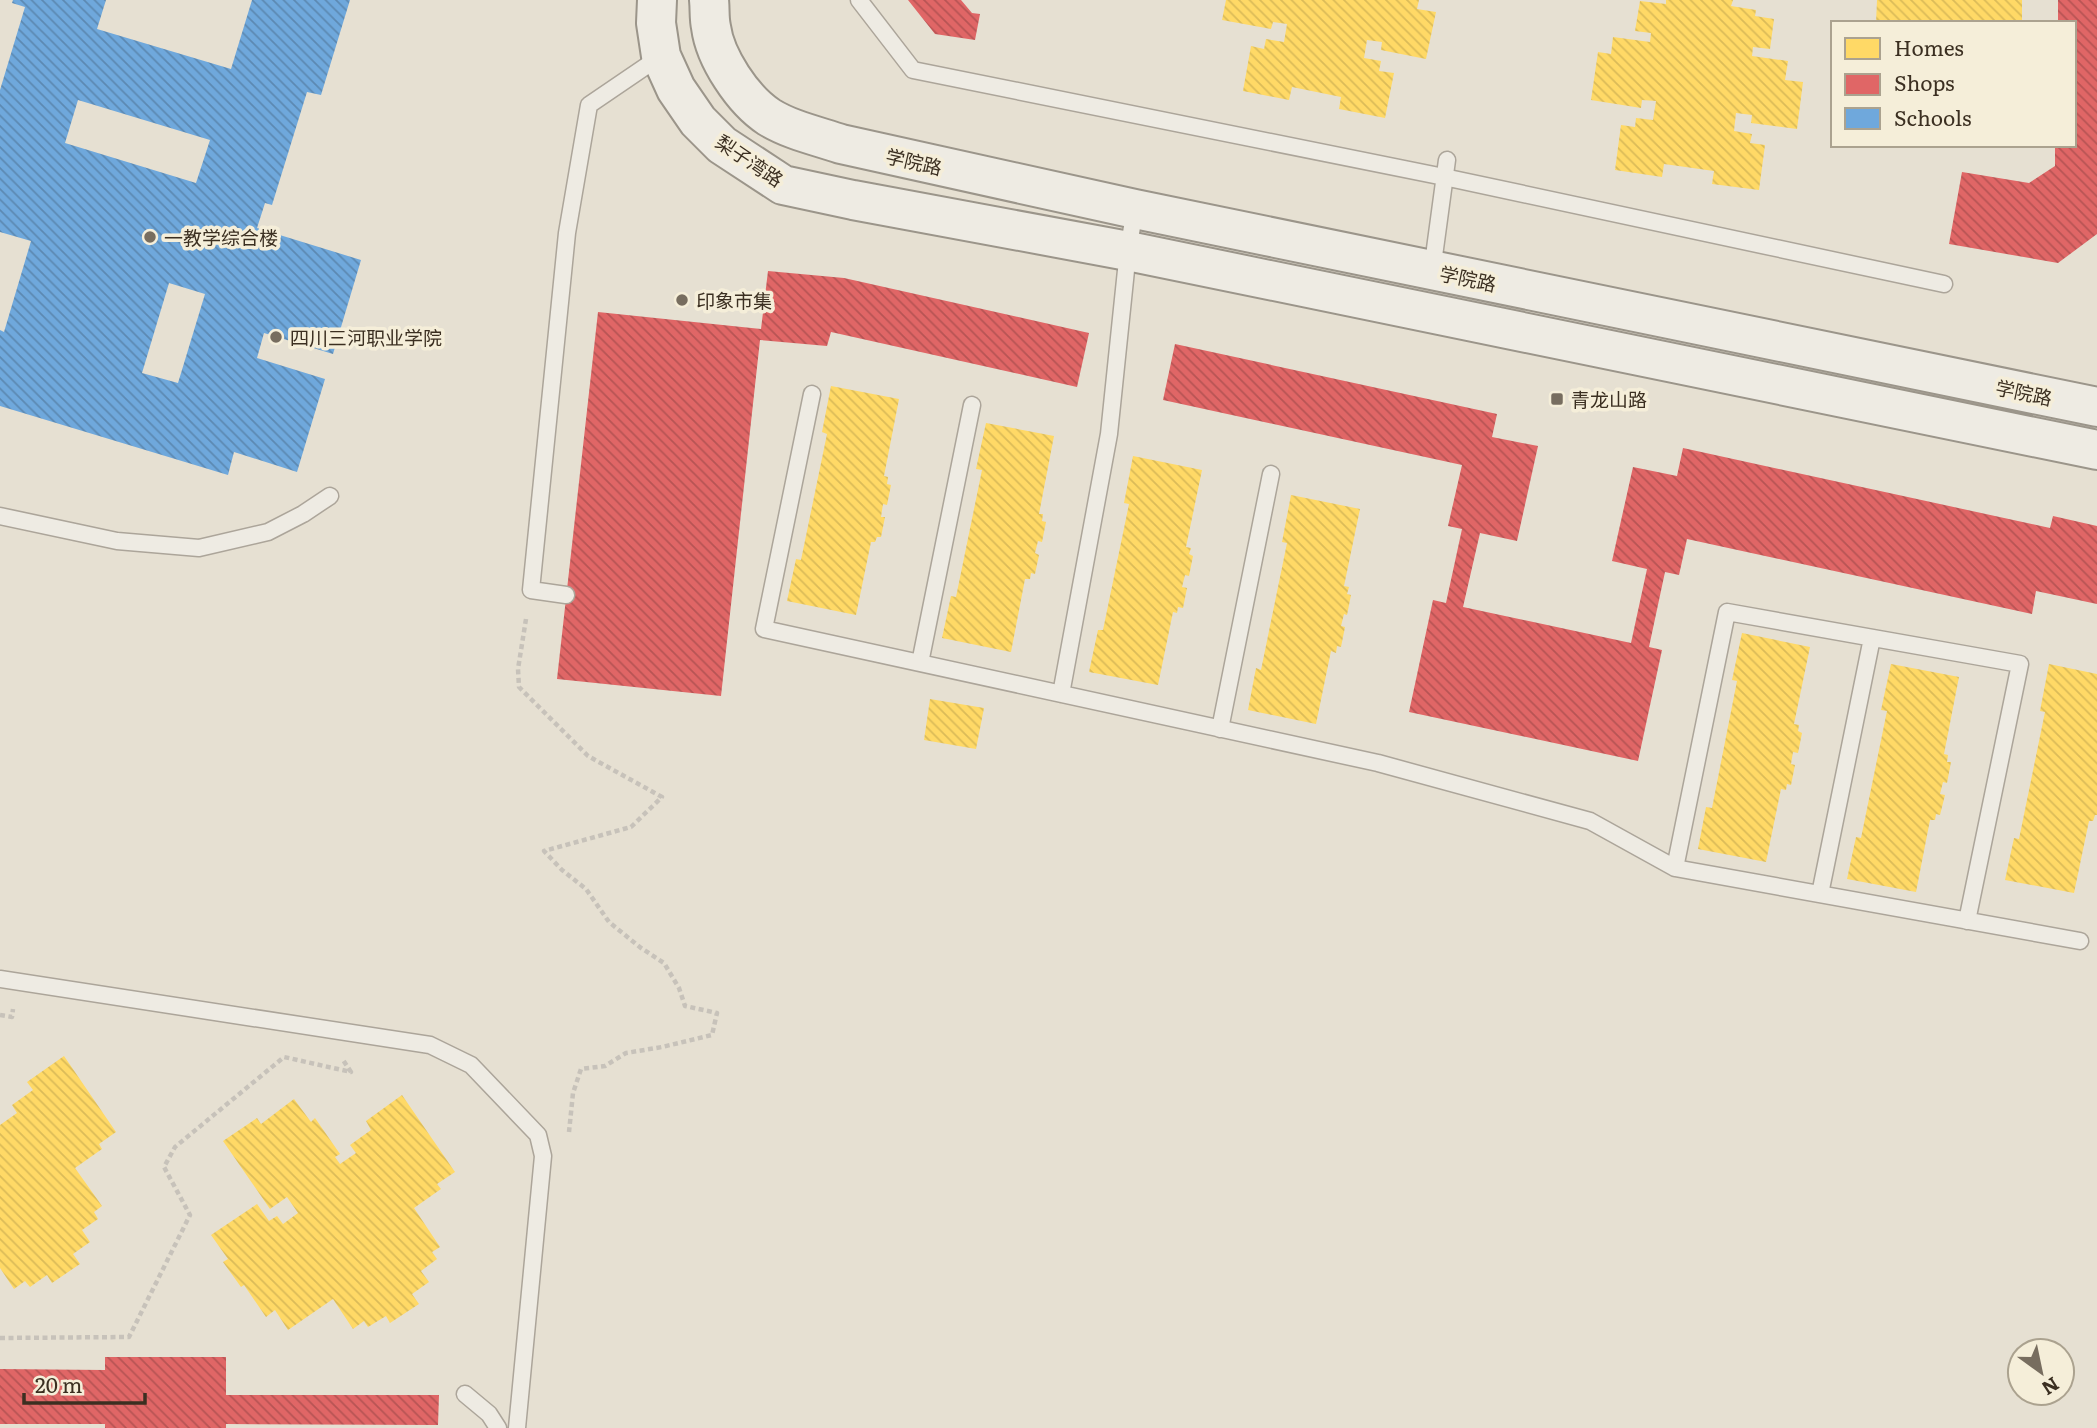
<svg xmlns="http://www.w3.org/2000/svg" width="2097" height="1428" font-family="Literata,'Noto Sans SC',serif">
  <defs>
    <pattern id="homes-back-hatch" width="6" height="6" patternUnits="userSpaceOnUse" patternTransform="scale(1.75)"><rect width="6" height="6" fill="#ffd966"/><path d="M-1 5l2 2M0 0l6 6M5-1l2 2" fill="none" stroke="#dbbb58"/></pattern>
    <pattern id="shops-back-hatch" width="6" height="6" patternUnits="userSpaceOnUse" patternTransform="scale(1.75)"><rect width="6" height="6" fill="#e06666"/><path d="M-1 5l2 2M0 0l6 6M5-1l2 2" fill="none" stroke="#b75454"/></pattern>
    <pattern id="schools-back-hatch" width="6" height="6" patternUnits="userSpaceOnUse" patternTransform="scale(1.75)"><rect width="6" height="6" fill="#6fa8dc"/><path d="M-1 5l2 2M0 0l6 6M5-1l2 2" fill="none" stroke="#5c89b2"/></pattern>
  </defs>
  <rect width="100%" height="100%" fill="#e6e0d2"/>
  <!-- homes -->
  <path fill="url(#homes-back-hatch)" d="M1226 0H1419L1417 9 1436 12 1426 59 1381 50 1382 42 1367 40 1364 58 1381 61 1379 71 1394 73 1385 118 1339 109 1341 97 1292 87 1289 100 1243 91 1251 46 1264 49 1266 39 1284 42 1287 24 1273 22 1271 29 1222 20Z
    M1666 0H1733L1731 6 1756 10 1755 16 1774 19 1770 49 1753 47 1752 56 1788 61 1785 80 1803 82 1797 129 1751 123 1752 115 1736 113 1734 131 1752 134 1750 143 1765 145 1759 190 1712 184 1714 171 1664 164 1662 177 1615 170 1621 125 1635 127 1636 118 1653 120 1656 101 1642 100 1641 108 1591 100 1598 52 1611 54 1613 37 1650 42 1651 33 1635 31 1640 1 1666 4Z
    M1877 0H2022V23H1876Z
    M831 386 899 399 884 476 888 477 887 484 891 485 887 505 883 504 881 517H885L881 537H877L875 542H871L856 615 787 601 796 559 801 560 827 434 822 432Z
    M986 423 1054 436 1039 514H1043L1042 521 1046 522 1042 542 1038 541 1035 553 1039 555 1035 574 1031 573 1030 579H1025L1011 652 942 638 951 596 956 597 982 470 976 469Z
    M1133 456 1202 470 1186 547 1191 548 1189 554 1193 556 1189 576 1185 575 1182 587 1187 588 1183 608 1178 607 1177 613 1173 612 1158 685 1089 672 1098 630H1103L1129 504 1124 503Z
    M1291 495 1360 509 1344 586 1349 587 1347 594 1351 595 1347 615 1344 614 1341 626 1345 627 1341 647 1337 646 1336 653 1331 651 1316 724 1248 710 1256 668 1261 670 1287 543 1282 542Z
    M1742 633 1810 647 1794 724 1799 725 1798 731 1802 733 1798 753 1793 752 1791 764 1795 765 1791 785 1787 784 1786 790 1781 789 1766 862 1698 849 1706 807 1712 808 1737 681 1732 680Z
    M1891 664 1959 677 1944 754 1948 755 1947 762H1951L1947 783 1943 782 1940 794 1945 795 1940 815 1936 814 1935 820H1930L1916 892 1847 879 1856 837 1861 838 1887 711 1881 710Z
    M2049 664 2097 674V815H2095L2093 821H2089L2074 893 2005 880 2014 838 2019 839 2045 712 2040 711Z
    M930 699 984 708 976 749 924 740Z
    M64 1056 116 1132 99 1144 102 1149 75 1168 102 1206 94 1212 98 1219 82 1230 90 1242 73 1254 80 1264 52 1283 47 1275 30 1287 25 1281 14 1289 0 1268V1125L17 1113 12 1105 33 1090 27 1082Z
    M402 1095 455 1172 437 1184 441 1189 414 1208 440 1247 432 1252 437 1259 421 1271 429 1282 412 1294 419 1304 390 1323 386 1316 368 1327 364 1321 353 1329 333 1299 288 1330 275 1310 266 1317 244 1285 241 1287 223 1262 228 1259 211 1235 257 1204 269 1221 277 1216 283 1224 298 1213 287 1197 270 1209 223 1141 257 1118 261 1124 294 1099 311 1122 315 1118 340 1154 335 1157 340 1164 356 1153 350 1145 371 1130 366 1121Z"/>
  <!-- shops -->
  <path fill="url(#shops-back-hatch)" d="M908 0H961L972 13 980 14 975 40 935 34Z
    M2058 0H2097V234L2058 263 1949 244 1962 172 2029 183 2055 166V145H2074V23H2058Z
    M768 271 844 278 1089 333 1077 387 831 332 827 346 760 340 721 696 557 679 598 312 761 329Z
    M1175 344 1497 414 1492 437 1538 446 1517 541 1480 533 1463 607 1631 643 1647 569 1612 561 1633 467 1677 476 1683 448 2050 528 2053 516 2097 526V604L2036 591 2032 614 1687 539 1679 575 1665 572 1649 647 1662 650 1638 761 1409 712 1433 600 1446 603 1462 529 1448 526 1462 465 1163 400Z
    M105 1357H226V1395H439L438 1425 226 1424V1428H105V1424H0V1369L105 1370Z"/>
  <!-- schools -->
  <path fill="url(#schools-back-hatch)" fill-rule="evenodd" d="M13 0H106L97 29 231 69 252 0H350L321 95 307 92 272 205 265 203 257 228 361 260 333 354 264 333 257 358 325 379 297 472 234 452 228 475 0 406V330L4 332 31 241 0 232V90L25 7 12 3ZM78 100 210 140 196 183 65 143ZM169 283 205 294 178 383 142 373Z"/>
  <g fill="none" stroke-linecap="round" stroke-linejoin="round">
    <!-- lane casing -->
    <g stroke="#aca59a" stroke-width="19">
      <path id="lane" d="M859 0 913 70 1444 177 1944 284
        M1432 271 1447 160
        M812 394 764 629 1378 763 1590 821 1675 868 2080 941
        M0 516 117 541 199 548 268 532 303 514 330 496
        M566 595 531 590 567 233 589 105 661 56
        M920 663 972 405
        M1061 694 1109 434 1128 251 1135 209
        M1220 729 1271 474
        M1675 868 1727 612 2020 664 1967 921
        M1820 894 1872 638
        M0 979 430 1045 471 1065 538 1135 543 1156 517 1428
        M465 1394 489 1414 498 1428"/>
    </g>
    <!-- secondary casing -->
    <g stroke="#9b958a" stroke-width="42">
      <path id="secondary" d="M657 0 656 23 661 56 676 89 698 121 722 145 783 185 853 200 1128 251 2097 450
        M709 0C710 9 709 18 711 27 715 58 743 100 769 117 790 130 817 136 841 144L1135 209 2097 407"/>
    </g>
    <!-- path -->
    <path stroke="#c7c2ba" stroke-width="4.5" stroke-dasharray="5 3.5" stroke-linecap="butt" d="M526 619 518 669 519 687 588 756 662 797 631 827 544 851 562 870 586 889 609 922 641 948 664 963 679 988 685 1006 717 1013 712 1035 662 1047 626 1053 605 1066 581 1069 573 1093 569 1132
      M0 1015 12 1017 13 1009
      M0 1338 129 1337 190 1215 164 1167 175 1147 284 1057 351 1072 343 1060"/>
    <!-- lane -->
    <use href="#lane" stroke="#eeebe3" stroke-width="16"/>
    <!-- secondary -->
    <use href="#secondary" stroke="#eeebe3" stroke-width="38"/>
  </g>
  <!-- markers -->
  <g fill="#776d5f" stroke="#f5eed9" stroke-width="2.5">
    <circle cx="150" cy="237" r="7"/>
    <circle cx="682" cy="300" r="7"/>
    <circle cx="276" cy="337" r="7"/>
    <rect x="1550" y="392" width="14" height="14" rx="3.5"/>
  </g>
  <g text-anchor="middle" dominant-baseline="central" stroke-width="7" stroke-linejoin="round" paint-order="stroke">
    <!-- street labels -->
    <g font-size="19" fill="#3b2f21" stroke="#f5eed9">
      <text transform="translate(750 160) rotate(34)">梨子湾路</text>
      <text transform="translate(914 161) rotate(13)">学院路</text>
      <text transform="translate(1468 278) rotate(12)">学院路</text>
      <text transform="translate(2024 392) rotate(12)">学院路</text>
    </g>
    <!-- poi labels -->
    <g font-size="19" fill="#3b2f21" stroke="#f5eed9" text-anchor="start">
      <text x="164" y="237">一教学综合楼</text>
      <text x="696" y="300">印象市集</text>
      <text x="290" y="337">四川三河职业学院</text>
      <text x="1571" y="399">青龙山路</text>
    </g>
  </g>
  <!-- legend -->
  <rect x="1831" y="21" width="245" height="126" fill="#f5eed9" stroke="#aba28f" stroke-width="2"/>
  <rect x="1845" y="38" width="35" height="21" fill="#ffd966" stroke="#aba28f" stroke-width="2"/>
  <text x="1894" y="56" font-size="21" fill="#3b2f21">Homes</text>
  <rect x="1845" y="74" width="35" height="21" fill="#e06666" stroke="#aba28f" stroke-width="2"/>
  <text x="1894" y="91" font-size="21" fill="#3b2f21">Shops</text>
  <rect x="1845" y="108" width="35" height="21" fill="#6fa8dc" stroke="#aba28f" stroke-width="2"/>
  <text x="1894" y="126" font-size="21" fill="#3b2f21">Schools</text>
  <!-- north arrow -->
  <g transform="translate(2041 1372) rotate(147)"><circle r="33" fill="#f5eed9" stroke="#aba28f" stroke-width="2"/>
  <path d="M0-5L12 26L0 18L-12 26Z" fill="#776d5f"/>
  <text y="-10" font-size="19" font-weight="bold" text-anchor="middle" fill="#3b2f21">N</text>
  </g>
  <!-- scale -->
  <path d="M24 1393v10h121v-10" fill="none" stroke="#3b2f21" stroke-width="3.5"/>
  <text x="35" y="1393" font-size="21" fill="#3b2f21" stroke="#f5eed9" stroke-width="5" paint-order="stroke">20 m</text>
</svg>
